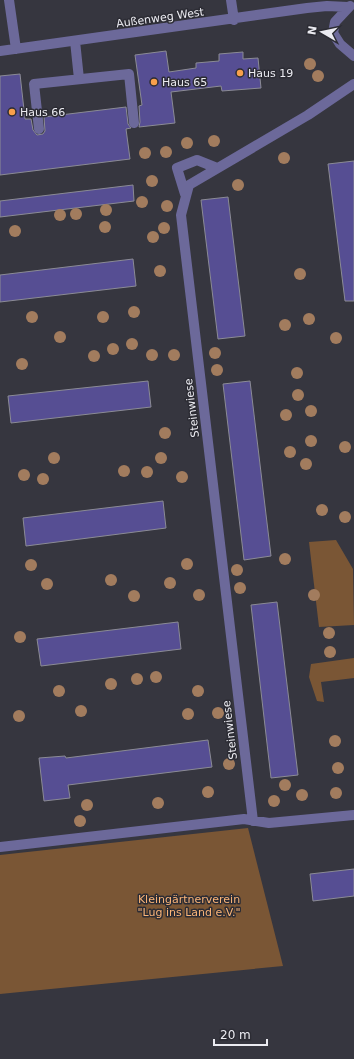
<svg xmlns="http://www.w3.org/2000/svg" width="354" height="1059" font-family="'DejaVu Sans',sans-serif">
  <rect width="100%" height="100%" fill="#36363f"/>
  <!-- green -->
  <path fill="#7a5635" d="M336 540 353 569 354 625 319 627 309 542Z
    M354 658V678L321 682 324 702 317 701 309 677 311 664Z
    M248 828 283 966 0 994V855Z"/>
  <!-- building -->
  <path fill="#564e93" stroke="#8b8b95" d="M166 51 169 72 196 68V63L219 61V54L243 52V59L258 58 261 88 222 91 221 86 171 92 175 123 139 127 140 122 139 106 142 105 135 55Z
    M20 74 25 119H31L33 130 37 135 43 134 45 131 44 117 126 107 128 124 131 128 126 129 130 159 0 175V76Z
    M354 161V301H345L328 164Z
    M133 185 134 201 0 217V201Z
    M228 197 245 336 218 339 201 200Z
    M133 259 136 286 0 302V275Z
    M148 381 151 407 11 423 8 396Z
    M250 381 271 556 244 560 223 384Z
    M163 501 166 528 26 546 23 518Z
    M277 602 298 775 271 778 251 605Z
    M178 622 181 649 41 666 37 639Z
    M208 740 212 767 68 785 70 798 44 801 39 758 65 756 66 758Z
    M354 869V896L313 901 310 874Z"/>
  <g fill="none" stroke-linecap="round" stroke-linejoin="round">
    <!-- minor -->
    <path stroke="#6c699a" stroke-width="10" d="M9 0 16 49
      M231 0 234 20
      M350 6 335 22 333 33 340 44 354 56
      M75 41 79 79
      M0 51 307 8 327 6 348 7
      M39 129 34 84 129 74 134 123
      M185 194 177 168 197 160 217 168
      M253 821 181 215 189 185 308 115 354 84
      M0 847 244 819 269 823 354 815"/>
  </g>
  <!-- trees -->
  <g fill="#a27c5e">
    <circle cx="310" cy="64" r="6"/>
    <circle cx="318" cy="76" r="6"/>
    <circle cx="214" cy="141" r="6"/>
    <circle cx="187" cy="143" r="6"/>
    <circle cx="166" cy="152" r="6"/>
    <circle cx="145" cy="153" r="6"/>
    <circle cx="284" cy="158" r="6"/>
    <circle cx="152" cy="181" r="6"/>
    <circle cx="238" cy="185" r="6"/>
    <circle cx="142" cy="202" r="6"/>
    <circle cx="167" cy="206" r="6"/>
    <circle cx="106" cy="210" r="6"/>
    <circle cx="76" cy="214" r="6"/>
    <circle cx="60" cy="215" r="6"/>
    <circle cx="105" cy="227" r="6"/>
    <circle cx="164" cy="228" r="6"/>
    <circle cx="15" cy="231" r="6"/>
    <circle cx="153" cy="237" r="6"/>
    <circle cx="160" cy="271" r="6"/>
    <circle cx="300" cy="274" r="6"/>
    <circle cx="134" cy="312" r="6"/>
    <circle cx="32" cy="317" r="6"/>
    <circle cx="103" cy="317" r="6"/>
    <circle cx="309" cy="319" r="6"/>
    <circle cx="285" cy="325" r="6"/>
    <circle cx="60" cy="337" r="6"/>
    <circle cx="336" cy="338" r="6"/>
    <circle cx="132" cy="344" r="6"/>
    <circle cx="113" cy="349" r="6"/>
    <circle cx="215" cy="353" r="6"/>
    <circle cx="152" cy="355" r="6"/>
    <circle cx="174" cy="355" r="6"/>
    <circle cx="94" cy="356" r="6"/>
    <circle cx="22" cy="364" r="6"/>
    <circle cx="217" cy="370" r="6"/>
    <circle cx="297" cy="373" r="6"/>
    <circle cx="298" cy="395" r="6"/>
    <circle cx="311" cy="411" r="6"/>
    <circle cx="286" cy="415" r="6"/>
    <circle cx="165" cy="433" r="6"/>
    <circle cx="311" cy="441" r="6"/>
    <circle cx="345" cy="447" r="6"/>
    <circle cx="290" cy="452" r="6"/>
    <circle cx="54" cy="458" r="6"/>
    <circle cx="161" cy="458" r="6"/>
    <circle cx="306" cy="464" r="6"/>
    <circle cx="124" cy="471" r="6"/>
    <circle cx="147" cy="472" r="6"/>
    <circle cx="24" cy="475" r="6"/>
    <circle cx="182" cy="477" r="6"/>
    <circle cx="43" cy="479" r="6"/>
    <circle cx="322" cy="510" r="6"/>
    <circle cx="345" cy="517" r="6"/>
    <circle cx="285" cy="559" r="6"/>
    <circle cx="187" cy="564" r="6"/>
    <circle cx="31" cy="565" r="6"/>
    <circle cx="237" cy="570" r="6"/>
    <circle cx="111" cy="580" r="6"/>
    <circle cx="170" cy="583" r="6"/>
    <circle cx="47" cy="584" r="6"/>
    <circle cx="240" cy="588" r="6"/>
    <circle cx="199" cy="595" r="6"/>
    <circle cx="314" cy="595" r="6"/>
    <circle cx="134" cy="596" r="6"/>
    <circle cx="329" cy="633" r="6"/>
    <circle cx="20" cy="637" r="6"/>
    <circle cx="330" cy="652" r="6"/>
    <circle cx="156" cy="677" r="6"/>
    <circle cx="137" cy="679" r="6"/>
    <circle cx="111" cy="684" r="6"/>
    <circle cx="59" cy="691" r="6"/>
    <circle cx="198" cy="691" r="6"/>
    <circle cx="81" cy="711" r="6"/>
    <circle cx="218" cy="713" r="6"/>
    <circle cx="188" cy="714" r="6"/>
    <circle cx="19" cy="716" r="6"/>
    <circle cx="335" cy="741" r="6"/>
    <circle cx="229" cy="764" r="6"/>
    <circle cx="338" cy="768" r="6"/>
    <circle cx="285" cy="785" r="6"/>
    <circle cx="208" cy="792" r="6"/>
    <circle cx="336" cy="793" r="6"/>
    <circle cx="302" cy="795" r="6"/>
    <circle cx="274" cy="801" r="6"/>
    <circle cx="158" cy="803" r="6"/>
    <circle cx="87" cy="805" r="6"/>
    <circle cx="80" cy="821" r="6"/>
  </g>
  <!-- markers -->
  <g fill="#f8a04b" stroke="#2c2c34" stroke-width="1.5">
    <circle cx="240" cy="73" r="4"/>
    <circle cx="154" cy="82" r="4"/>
    <circle cx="12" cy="112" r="4"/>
  </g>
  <g text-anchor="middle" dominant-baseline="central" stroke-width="3" stroke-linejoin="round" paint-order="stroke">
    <!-- street labels -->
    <g font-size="11" fill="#ebebf1" stroke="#2c2c34">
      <text transform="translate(160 18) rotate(-8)">Außenweg West</text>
      <text transform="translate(192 408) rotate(-97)">Steinwiese</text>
      <text transform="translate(230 730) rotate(-97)">Steinwiese</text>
    </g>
    <!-- poi labels -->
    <g font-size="11" fill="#ebebf1" stroke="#2c2c34" text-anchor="start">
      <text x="248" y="73">Haus 19</text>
      <text x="162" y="82">Haus 65</text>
      <text x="20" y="112">Haus 66</text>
    </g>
    <!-- park labels -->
    <g font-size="11" fill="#fbb578" stroke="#2c2c34">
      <text x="189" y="899">Kleingärtnerverein<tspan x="189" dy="13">"Lug ins Land e.V."</tspan></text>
    </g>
  </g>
  <!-- north arrow -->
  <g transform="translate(322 32) rotate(279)" stroke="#2c2c34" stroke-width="3" paint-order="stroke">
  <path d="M0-3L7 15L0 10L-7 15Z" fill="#ebebf1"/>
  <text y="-6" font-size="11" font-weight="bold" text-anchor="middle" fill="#ebebf1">N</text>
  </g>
  <!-- scale -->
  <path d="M214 1039v6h53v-6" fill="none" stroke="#ebebf1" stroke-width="2"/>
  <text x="220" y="1039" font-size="12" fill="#ebebf1" stroke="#2c2c34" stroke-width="3" paint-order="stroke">20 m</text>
</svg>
